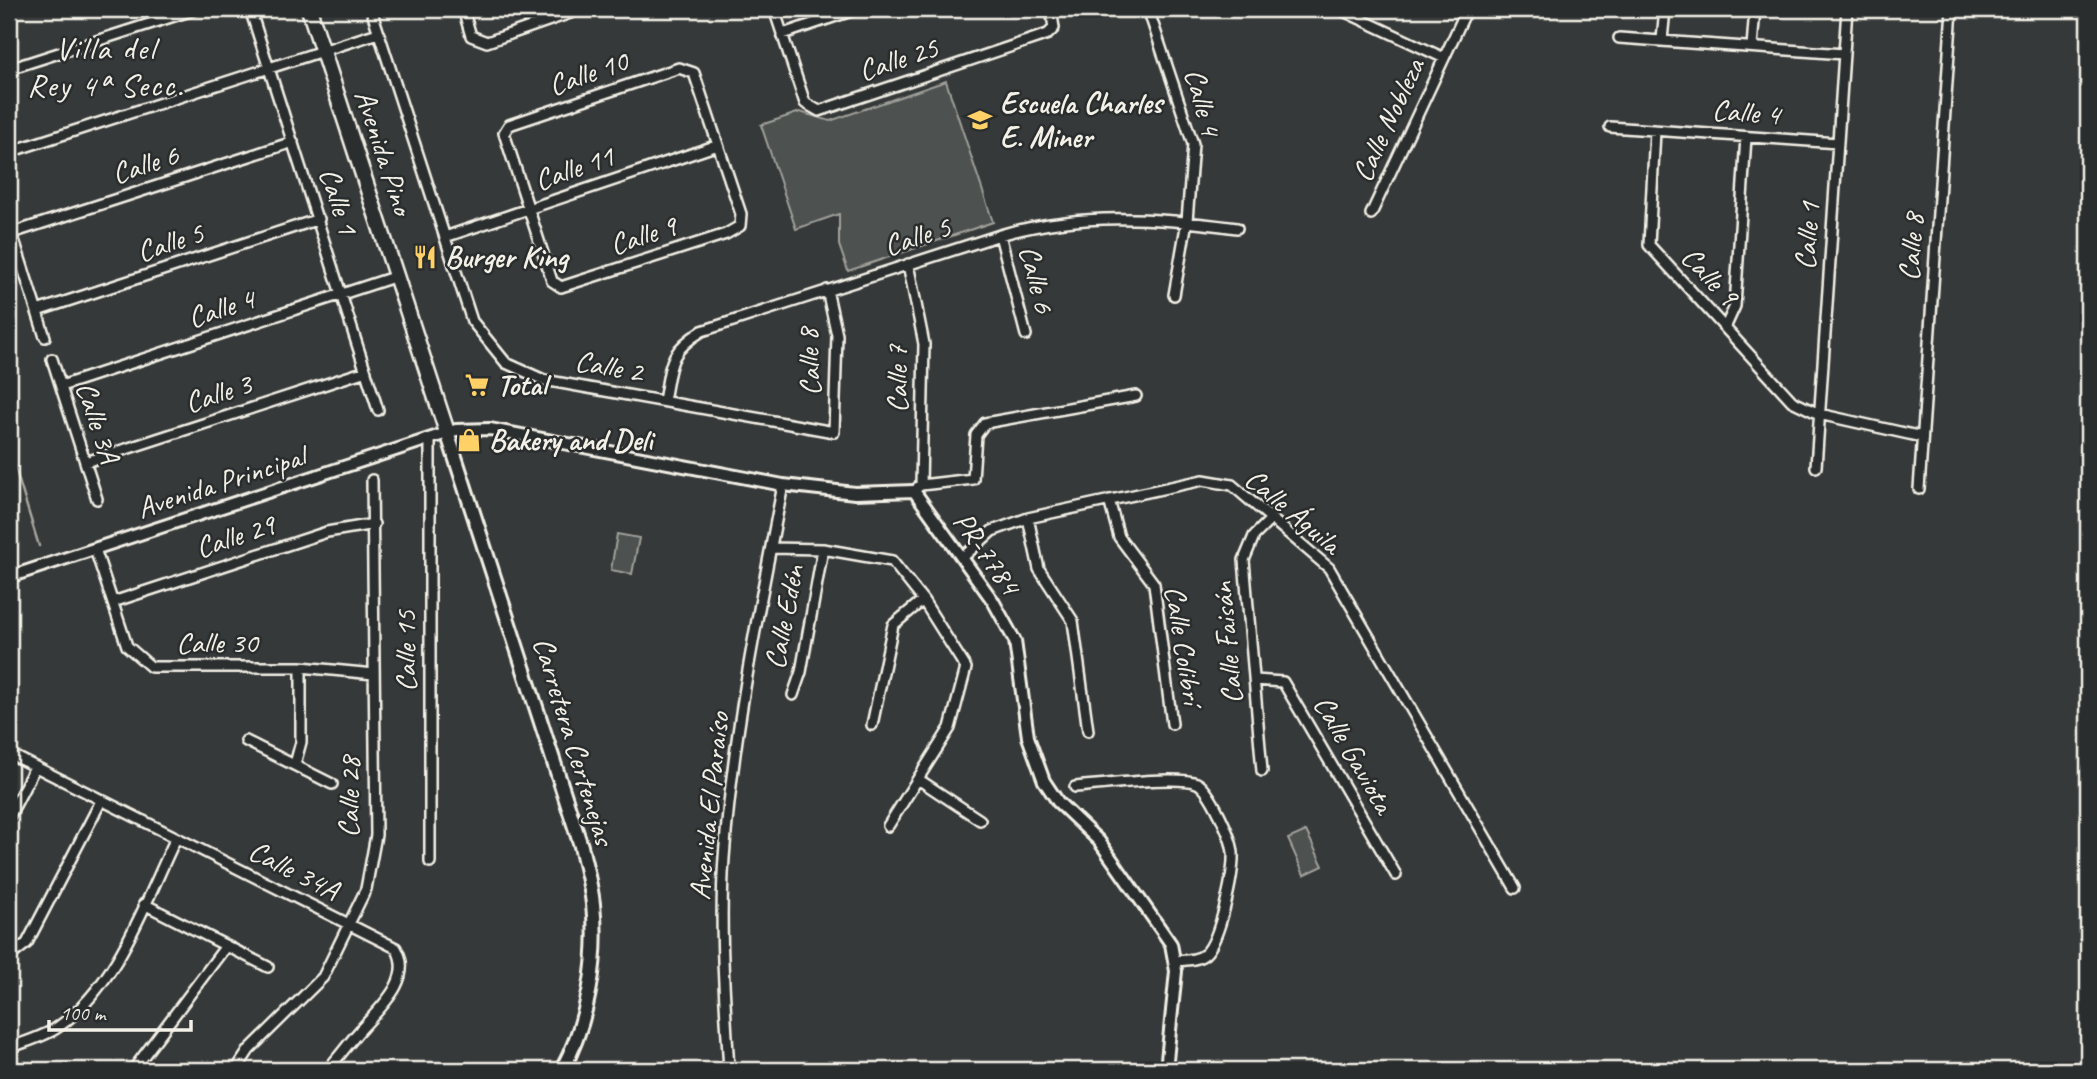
<svg xmlns="http://www.w3.org/2000/svg" width="2097" height="1079" font-family="Caveat,sans-serif">
  <rect width="100%" height="100%" fill="#363939"/>
  <filter id="ink" filterUnits="userSpaceOnUse"><feTurbulence type="fractalNoise" baseFrequency=".0143" numOctaves="2"/><feDisplacementMap in="SourceGraphic" scale="14" xChannelSelector="R" yChannelSelector="G"/><feConvolveMatrix kernelMatrix="1 2 1 2 8 2 1 2 1" color-interpolation-filters="sRGB"/></filter>
  <g filter="url(#ink)">
    <!-- park -->
    <path fill="#4e514f" stroke="#a1a19c" stroke-width="2" d="M946 81 993 222 848 271 839 245V214L796 229 761 125 800 112 830 121Z
      M617 534 639 538 632 574 611 570Z
      M1306 831 1323 866 1304 875 1288 839Z"/>
    <g fill="none" stroke-linecap="round" stroke-linejoin="round">
      <!-- stream -->
      <path stroke="#a8a7a1" stroke-width="2.5" d="M9 448 39 546"/>
      <!-- minor casing -->
      <g stroke="#f4f1e8" stroke-width="14">
        <path id="minor" d="M250 9 378 410
          M371 9 472 321 506 363 544 380 834 432 837 335 827 290
          M463 9 471 36 487 42 582 9
          M774 9 805 103 819 111 1048 34 1054 28 1051 9
          M1148 9 1193 144 1187 221 1174 295
          M1339 9 1444 58
          M783 34 857 9
          M1619 38 1844 54
          M1662 40 1665 9
          M1752 47 1755 9
          M679 68 694 73 741 214 740 226 726 234 561 287 552 281 504 133 509 125Z
          M9 69 196 9
          M1610 127 1838 143
          M1655 131 1649 245 1792 401 1819 414 1922 437
          M9 152 378 33
          M1371 214 1467 9
          M9 224 45 337
          M12 233 293 142
          M1000 235 1026 335
          M445 237 718 145
          M908 264 924 344 921 485 918 487
          M37 311 319 219
          M1725 328 1735 306 1746 137
          M52 359 97 499
          M61 386 397 276
          M664 401C671 364 668 352 702 331L1000 235C1079 212 1156 217 1237 228
          M86 462 366 371
          M1816 467 1847 9
          M921 485 973 479 976 435 985 423 1136 396
          M1919 489 1952 9
          M1109 500 1119 537 1154 584 1172 724
          M1028 518 1039 569 1073 621 1088 731
          M771 548 823 549 892 561 923 600 966 668 950 728 888 826
          M95 549 127 646 151 667H301L374 674
          M962 558 992 531 1028 518 1203 480 1232 485 1329 568 1515 888
          M113 602 327 532 374 524
          M1255 680 1283 682 1396 875
          M793 695 801 672 823 549
          M872 725 893 625 923 600
          M246 741 332 784
          M18 758 396 948C414 978 382 1006 363 1027 350 1041 340 1056 327 1070
          M295 764 301 742V667
          M1262 771 1244 560 1254 536 1271 519
          M918 779 980 820
          M1075 787C1100 785 1178 775 1197 783 1210 789 1232 838 1233 853 1234 873 1220 941 1205 954 1196 961 1185 960 1174 961
          M9 817 35 767
          M430 862V440
          M144 904 268 967
          M9 957 27 943 101 801
          M9 1048C24 1042 44 1037 58 1027 118 985 145 902 176 838
          M133 1070 226 946
          M236 1070 249 1050 323 977 366 889 376 835 372 480
          M729 1070C725 1000 719 928 724 858 733 733 759 608 783 485"/>
      </g>
      <!-- tertiary casing -->
      <g stroke="#f4f1e8" stroke-width="16">
        <path id="tertiary" d="M9 577 456 430 490 429 783 485 855 493 914 491 993 601 1015 641 1028 737 1044 781 1058 802 1099 841 1171 944 1176 971 1166 1070"/>
      </g>
      <!-- secondary casing -->
      <g stroke="#f4f1e8" stroke-width="18">
        <path id="secondary" d="M447 432 581 846C585 865 591 884 593 904 599 959 588 1022 562 1070"/>
      </g>
      <!-- primary casing -->
      <g stroke="#f4f1e8" stroke-width="19">
        <path id="primary" d="M309 9 447 432"/>
      </g>
      <!-- minor -->
      <use href="#minor" stroke="#2a2d2e" stroke-width="9"/>
      <!-- tertiary -->
      <use href="#tertiary" stroke="#2a2d2e" stroke-width="10"/>
      <!-- secondary -->
      <use href="#secondary" stroke="#2a2d2e" stroke-width="12"/>
      <!-- primary -->
      <use href="#primary" stroke="#2a2d2e" stroke-width="14"/>
    </g>
  </g>
  <!-- icons -->
  <defs>
    <g id="school-bare" transform="scale(1.89)"><path d="M0-5L7-2L0 1L-7-2ZM-4 1L0 2.5L4 1V4Q0 6-4 4Z" fill="#ffd166" stroke="#2a2d2e" stroke-width="2.5" paint-order="stroke"/></g>
    <g id="restaurant-bare" transform="scale(1.89)"><path d="M-5-6h1v4h1v-4h1v4h1v-4h1v5L-1.5 .5V6h-2V.5L-5-1ZM5-6V6H3V1.5H1.5Q1.5-4 5-6Z" fill="#ffd166" stroke="#2a2d2e" stroke-width="2.5" paint-order="stroke"/></g>
    <g id="supermarket-bare" transform="scale(1.89)"><path d="M-6-5.5h2.5l.6 2H6L4.5 2H-2.5L-4.4-4H-6ZM-1.5 3.2a1.3 1.3 0 1 0 .1 0ZM3 3.2a1.3 1.3 0 1 0 .1 0Z" fill="#ffd166" stroke="#2a2d2e" stroke-width="2.5" paint-order="stroke"/></g>
    <g id="shop-bare" transform="scale(1.89)"><path d="M-5-2.5h2.3a2.7 3.5 0 0 1 5.4 0H5L5.5 6h-11ZM-1.5-2.5h3a1.5 2.3 0 0 0-3 0Z" fill="#ffd166" stroke="#2a2d2e" stroke-width="2.5" paint-order="stroke"/></g>
  </defs>
  <g fill-rule="evenodd">
    <use href="#school-bare" x="980" y="120"/>
    <use href="#restaurant-bare" x="425" y="257"/>
    <use href="#supermarket-bare" x="477" y="385"/>
    <use href="#shop-bare" x="469" y="440"/>
  </g>
  <g text-anchor="middle" dominant-baseline="central" stroke-width="5" stroke-linejoin="round" paint-order="stroke">
    <!-- street labels -->
    <g font-size="30" fill="#f4f1e8" stroke="#2a2d2e">
      <text transform="translate(898 59) rotate(-18)">Calle 25</text>
      <text transform="translate(588 73) rotate(-19)">Calle 10</text>
      <text transform="translate(1203 102) rotate(75)">Calle 4</text>
      <text transform="translate(1746 112) rotate(4)">Calle 4</text>
      <text transform="translate(1388 120) rotate(-65)">Calle Nobleza</text>
      <text transform="translate(384 152) rotate(72)">Avenida Pino</text>
      <text transform="translate(145 164) rotate(-18)">Calle 6</text>
      <text transform="translate(574 168) rotate(-19)">Calle 11</text>
      <text transform="translate(339 201) rotate(72)">Calle 1</text>
      <text transform="translate(643 235) rotate(-18)">Calle 9</text>
      <text transform="translate(917 236) rotate(-18)">Calle 5</text>
      <text transform="translate(1807 236) rotate(-86)">Calle 1</text>
      <text transform="translate(170 242) rotate(-18)">Calle 5</text>
      <text transform="translate(1911 247) rotate(-86)">Calle 8</text>
      <text transform="translate(1710 276) rotate(47)">Calle 9</text>
      <text transform="translate(1037 279) rotate(76)">Calle 6</text>
      <text transform="translate(221 308) rotate(-18)">Calle 4</text>
      <text transform="translate(809 362) rotate(-93)">Calle 8</text>
      <text transform="translate(609 366) rotate(10)">Calle 2</text>
      <text transform="translate(897 379) rotate(-91)">Calle 7</text>
      <text transform="translate(218 393) rotate(-18)">Calle 3</text>
      <text transform="translate(98 422) rotate(72)">Calle 3A</text>
      <text transform="translate(221 482) rotate(-18)">Avenida Principal</text>
      <text transform="translate(1293 511) rotate(40)">Calle Águila</text>
      <text transform="translate(235 536) rotate(-18)">Calle 29</text>
      <text transform="translate(987 553) rotate(55)">PR-7784</text>
      <text transform="translate(784 617) rotate(-79)">Calle Edén</text>
      <text x="217" y="642">Calle 30</text>
      <text transform="translate(1227 643) rotate(-95)">Calle Faisán</text>
      <text transform="translate(1184 645) rotate(81)">Calle Colibrí</text>
      <text transform="translate(405 651) rotate(-90)">Calle 15</text>
      <text transform="translate(574 741) rotate(73)">Carretera Certenejas</text>
      <text transform="translate(1354 754) rotate(60)">Calle Gaviota</text>
      <text transform="translate(349 797) rotate(-89)">Calle 28</text>
      <text transform="translate(709 806) rotate(-84)">Avenida El Paraíso</text>
      <text transform="translate(294 870) rotate(27)">Calle 34A</text>
    </g>
    <!-- poi labels -->
    <g font-size="30" font-weight="bold" fill="#f4f1e8" stroke="#2a2d2e" text-anchor="start">
      <text x="1000" y="103">Escuela Charles<tspan x="1000" dy="34">E. Miner</tspan></text>
      <text x="445" y="257">Burger King</text>
      <text x="497" y="385">Total</text>
      <text x="489" y="440">Bakery and Deli</text>
    </g>
    <!-- neighbourhood labels -->
    <g font-size="32" letter-spacing="2" fill="#f4f1e8" stroke="#2a2d2e">
      <text x="106" y="48">Villa del<tspan x="106" dy="37">Rey 4ª Secc.</tspan></text>
    </g>
  </g>
  <!-- margin -->
  <rect width="2097" height="1079" fill="none" stroke="#2a2d2e" stroke-width="35"/>
  <rect x="18" y="18" width="2062" height="1044" fill="none" stroke="#f4f1e8" stroke-width="2.5" filter="url(#ink)"/>
  <!-- scale -->
  <path d="M49 1020v10h142v-10" fill="none" stroke="#f4f1e8" stroke-width="3.5"/>
  <text x="60" y="1020" font-size="21" fill="#f4f1e8" stroke="#2a2d2e" stroke-width="5" paint-order="stroke">100 m</text>
</svg>
